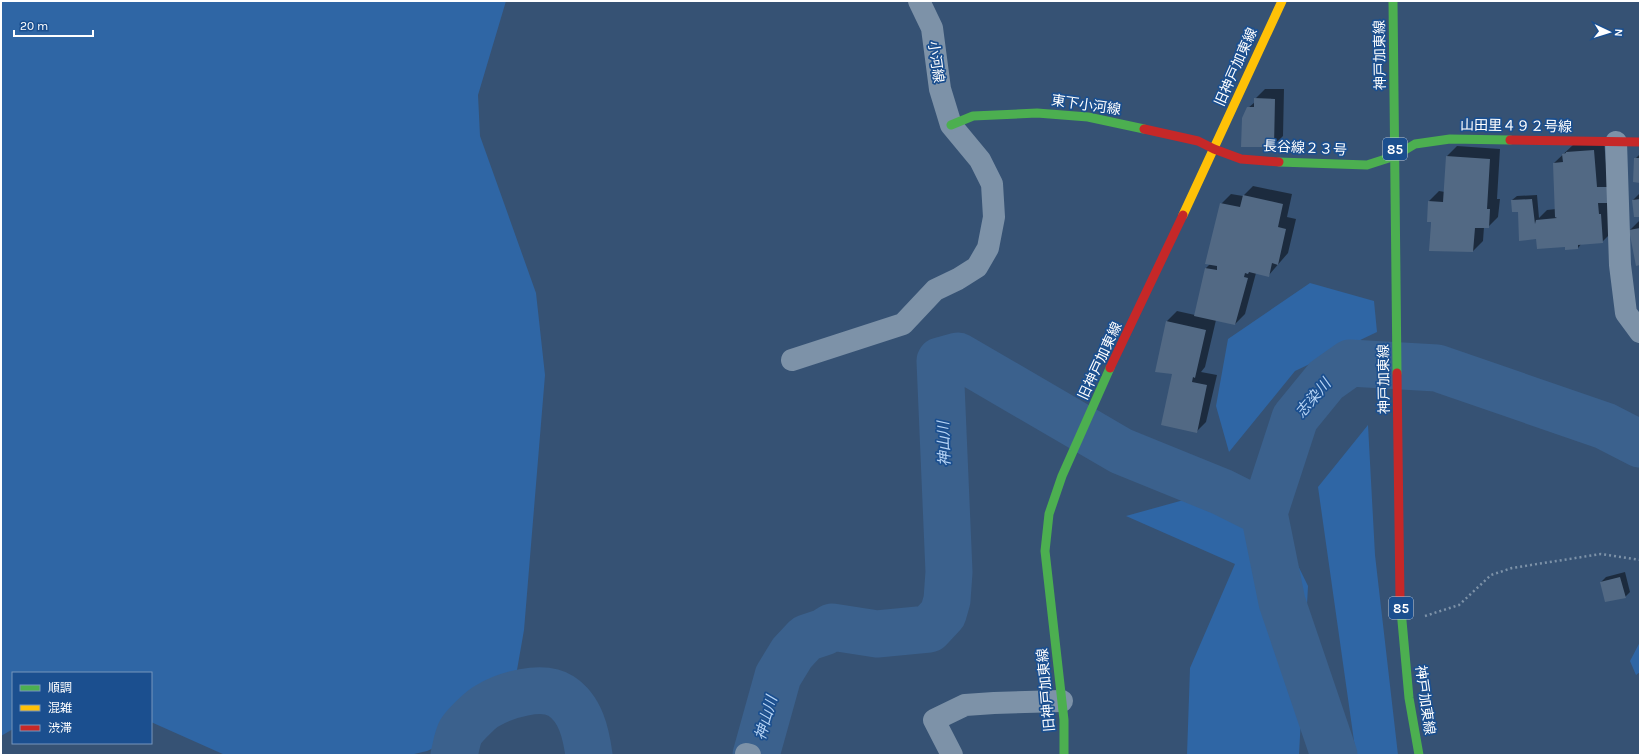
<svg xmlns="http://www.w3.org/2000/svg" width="1641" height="756" font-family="Karla,'Noto Sans JP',sans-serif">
  <rect width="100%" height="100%" fill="#365274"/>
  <!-- green -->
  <path fill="#2f66a5" d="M1 1H506L478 95 480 136 536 293 545 375 524 630 517 670 503 708 467 733 427 751 410 755H225L151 722V673H13V729L1 736Z
    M1310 283 1374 301 1377 332 1295 371 1229 452 1216 406 1228 339Z
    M1368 425 1375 555 1398 755H1356L1318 487Z
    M1256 480 1308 586 1299 755H1187L1190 668 1235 564 1126 516Z
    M1640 642V672L1636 675 1630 661Z"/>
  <!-- shadow -->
  <path fill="#0007" d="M1265 89H1284L1283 136 1273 146 1248 108 1255 102V99Z
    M1604 141 1612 232 1602 242 1582 243 1578 248 1566 246 1537 236 1512 200 1517 196 1537 195 1539 218 1547 210 1556 209 1554 163 1574 144Z
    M1457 146 1500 149 1497 199H1500L1498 217 1488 227H1484L1483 241 1473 251 1432 221 1429 201 1439 191 1445 192 1447 156Z
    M1640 154V182L1635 159Z
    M1253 186 1292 194 1287 217 1296 219 1288 253 1268 276 1256 273 1245 314 1235 324 1216 320 1205 367 1201 372 1217 375 1206 422 1196 432 1174 373 1167 321 1177 311 1195 315 1206 268 1210 264 1221 204 1231 194 1243 196Z
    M1640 193V216L1633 200Z
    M1640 220V264L1630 230Z
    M1625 572 1630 592 1625 597 1601 582 1606 577Z"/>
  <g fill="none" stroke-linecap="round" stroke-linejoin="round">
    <!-- river -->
    <path stroke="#3b618d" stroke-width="47" d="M454 755C456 748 457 738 461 731 465 725 481 709 487 706 505 695 542 684 561 696 581 709 586 734 589 755
      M756 755 778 676 792 653 806 638 824 632 832 627 877 634 929 629 943 614 947 600 949 572 940 361 958 356 1121 451 1222 492 1264 513
      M1334 755 1282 602 1264 513 1295 418 1326 380 1350 363 1437 368 1605 426 1640 444"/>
  </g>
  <!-- building -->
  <path fill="#526984" d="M1254 98 1275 99 1274 147H1241L1242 118 1247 107H1254Z
    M1594 150 1597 187H1607V203H1598L1599 214H1601L1603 243 1578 245V249L1565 250V247L1537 249 1536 239 1519 241 1518 212H1512L1511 200 1532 199 1535 224 1536 220 1557 218 1555 217 1553 163 1563 162 1562 154 1566 153V152Z
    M1446 156 1490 159 1487 209H1490L1489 228H1475L1473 252 1429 251 1431 224V222H1427L1428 201 1443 202Z
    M1634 158H1640V183L1633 182Z
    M1243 195 1283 204 1278 227 1286 229 1278 265 1272 263 1269 277 1249 272 1248 274 1245 273 1244 277 1248 278 1235 325 1194 316 1205 268 1217 270V266L1205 264 1220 203 1240 207Z
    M1640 199V217H1634L1632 200Z
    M1640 228V265L1636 266 1629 230Z
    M1166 321 1206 330 1195 378 1193 377 1192 382 1207 385 1197 433 1161 425 1172 374 1155 372Z
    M1620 577 1626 598 1605 602 1600 582Z"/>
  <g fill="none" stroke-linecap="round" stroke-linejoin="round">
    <!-- path -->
    <path stroke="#7d92a8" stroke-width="2.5" stroke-dasharray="2 3" stroke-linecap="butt" d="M1425 616 1459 605 1491 575 1512 568 1601 554 1640 560"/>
    <!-- street -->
    <path stroke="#7d92a8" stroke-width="22" d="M1616 142 1620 265 1626 313 1640 332
      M792 360 903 324 935 290 958 279 977 267 988 248 994 217 992 184 980 160 951 125 940 89 932 28 919 1
      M746 754 750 755
      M952 755 934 720 965 705 994 703 1062 701"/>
    <!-- fast -->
    <path stroke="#4caf50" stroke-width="9" d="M1393 1 1397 373
      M951 125 973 116 1037 113 1088 117 1144 129
      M1279 162 1367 165 1395 156 1415 144 1450 139 1510 140
      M1400 599 1409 698 1419 755
      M1064 755V720L1045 551 1049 514 1062 476 1110 368"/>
    <!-- slow -->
    <path stroke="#ffc107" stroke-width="9" d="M1183 215 1282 1"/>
    <!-- jam -->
    <path stroke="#c62828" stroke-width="9" d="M1144 129 1198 141 1214 149 1241 159 1279 162
      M1510 140 1640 142
      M1110 368 1183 215
      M1397 373 1400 599"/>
  </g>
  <g text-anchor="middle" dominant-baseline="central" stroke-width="3.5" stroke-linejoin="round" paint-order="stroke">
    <!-- shield labels -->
    <g fill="#1b4f8f" stroke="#bbcadd" stroke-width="1">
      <rect x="1383" y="138" width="24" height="22" rx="3"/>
      <rect x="1389" y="597" width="24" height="22" rx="3"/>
    </g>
    <g font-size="13" font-weight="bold" fill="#fff">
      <text x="1395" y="149">85</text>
      <text x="1401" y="608">85</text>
    </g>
    <!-- street labels -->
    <g font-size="14" fill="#fff" stroke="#1b4f8f">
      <text transform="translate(1380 55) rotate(-91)">神戸加東線</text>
      <text transform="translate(936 62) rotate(82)">小河線</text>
      <text transform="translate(1236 67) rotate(-66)">旧神戸加東線</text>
      <text transform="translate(1086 105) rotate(8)">東下小河線</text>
      <text transform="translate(1516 126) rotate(1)">山田里４９２号線</text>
      <text transform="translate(1305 148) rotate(3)">長谷線２３号</text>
      <text transform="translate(1100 361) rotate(-65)">旧神戸加東線</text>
      <text transform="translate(1384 379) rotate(-91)">神戸加東線</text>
      <text transform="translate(1046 690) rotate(-95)">旧神戸加東線</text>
      <text transform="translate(1425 700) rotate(82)">神戸加東線</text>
    </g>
    <!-- water labels -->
    <g font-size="15" font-style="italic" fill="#b5d3f5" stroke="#1b4f8f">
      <text transform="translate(1313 398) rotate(-50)">志染川</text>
      <text transform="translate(944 444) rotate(-92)">神山川</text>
      <text transform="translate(766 718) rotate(-74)">神山川</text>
    </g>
  </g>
  <!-- border -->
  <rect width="1641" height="756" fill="none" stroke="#ffffff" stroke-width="4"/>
  <!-- legend -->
  <rect x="12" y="672" width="140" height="72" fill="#1b4f8f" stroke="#7695bc"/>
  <rect x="20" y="685" width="20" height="6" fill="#4caf50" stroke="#7695bc"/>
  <text x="48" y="692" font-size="12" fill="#ffffff">順調</text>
  <rect x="20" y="705" width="20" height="6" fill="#ffc107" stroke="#7695bc"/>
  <text x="48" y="712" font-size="12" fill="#ffffff">混雑</text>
  <rect x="20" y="725" width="20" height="6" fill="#c62828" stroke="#7695bc"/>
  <text x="48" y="732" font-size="12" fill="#ffffff">渋滞</text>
  <!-- north arrow -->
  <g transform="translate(1609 32) rotate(94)" stroke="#1b4f8f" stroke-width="3" paint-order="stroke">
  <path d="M0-3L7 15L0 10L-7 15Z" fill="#ffffff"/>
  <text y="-6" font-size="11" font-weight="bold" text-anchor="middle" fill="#ffffff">N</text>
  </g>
  <!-- scale -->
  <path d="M14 30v6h79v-6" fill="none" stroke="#ffffff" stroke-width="2"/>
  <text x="20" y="30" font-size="12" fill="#ffffff" stroke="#1b4f8f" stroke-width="3" paint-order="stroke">20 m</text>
</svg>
